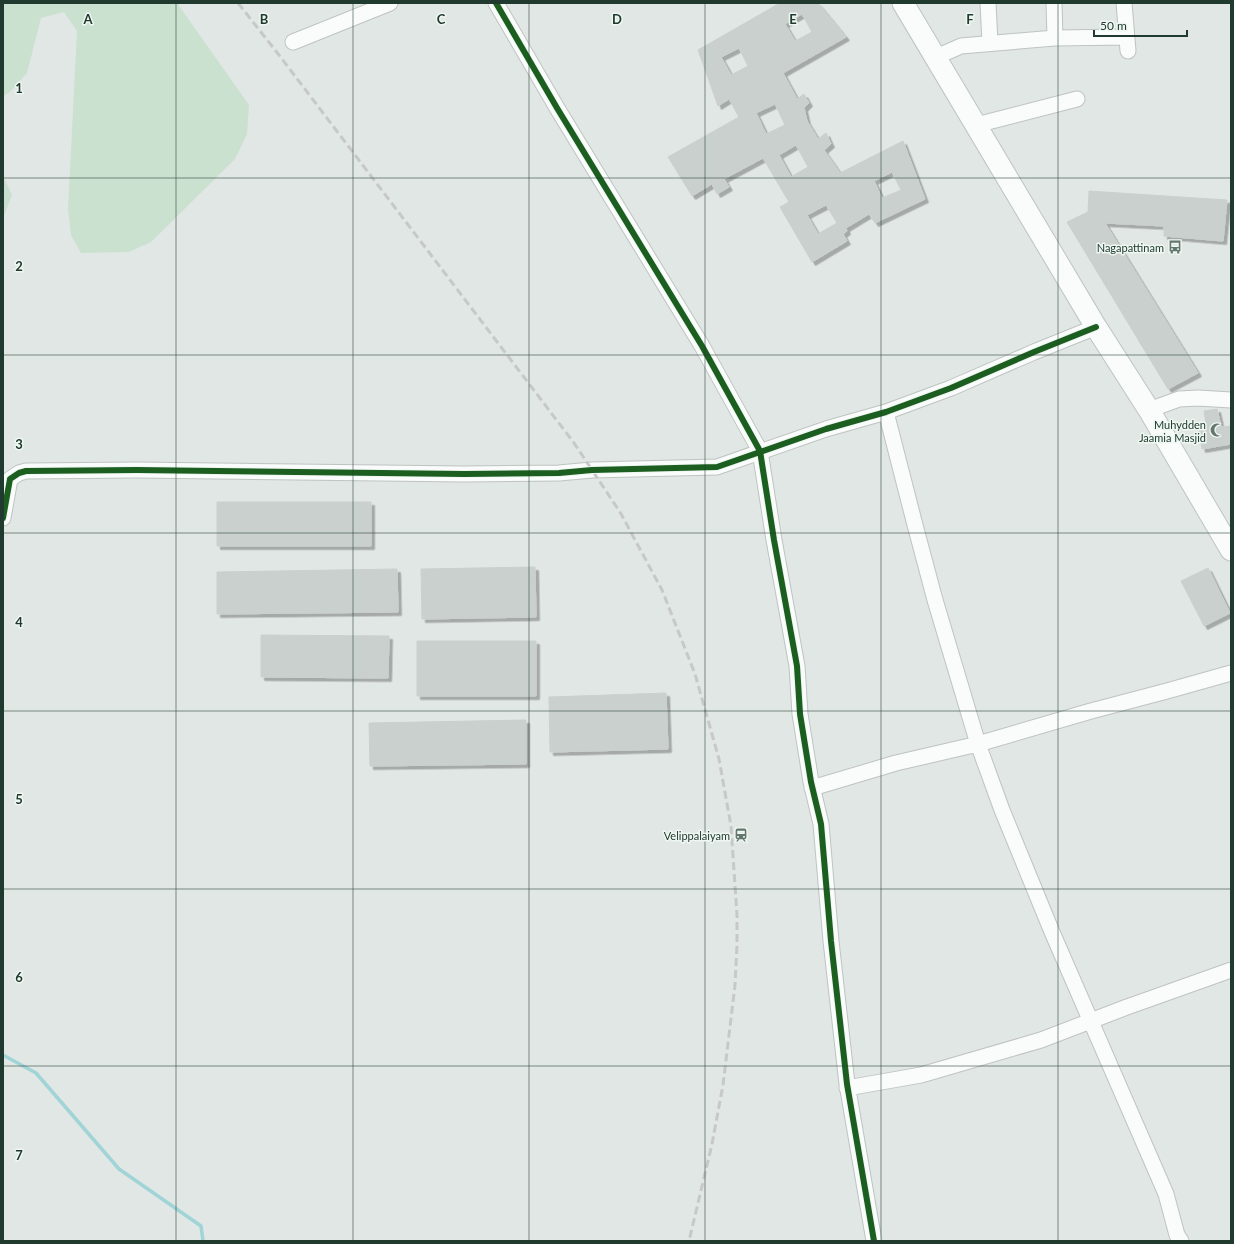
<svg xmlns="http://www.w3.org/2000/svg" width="1234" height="1244" font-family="Lato,sans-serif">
  <defs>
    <filter id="shadow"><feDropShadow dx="3.5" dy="3.5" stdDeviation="0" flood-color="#0004"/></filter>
  </defs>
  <rect width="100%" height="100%" fill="#e1e7e4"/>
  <!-- green -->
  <path fill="#cae1cf" d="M3 3H177L249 105 247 134 235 159 151 242 129 252 81 253 71 235 68 209 77 31 64 12 41 18 27 73 10 92 3 96Z
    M3 176 12 195 3 218Z"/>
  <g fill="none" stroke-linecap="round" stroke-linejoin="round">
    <!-- stream -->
    <path stroke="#a1d4d7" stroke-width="3.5" d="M3 1055 36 1073 119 1169 201 1226 203 1241"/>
  </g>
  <!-- building -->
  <path fill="#cad0cd" stroke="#cad0cd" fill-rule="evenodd" filter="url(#shadow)" d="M780 3H818L846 37 783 73 797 99 804 94 809 103 804 108 807 121 818 139 826 133 831 144 824 150 840 173 903 141 925 199 875 223 869 214 846 228 847 231 843 234 847 241 812 262 780 207 789 202 763 158 724 179 729 187 717 194 712 184 692 196 668 157 739 117 729 99 718 106 698 50ZM802 14 812 32 795 41 785 24ZM739 48 748 66 731 75 721 57ZM775 104 785 125 766 134 756 113ZM796 145 808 167 791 177 779 155ZM892 172 901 190 882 198 874 181ZM826 205 837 223 818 234 807 215Z
    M1089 191 1227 200 1223 241 1164 236V226L1105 223 1198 373 1168 389 1067 222 1088 212Z
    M1217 409 1221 427 1231 426V444L1202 449 1199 431 1207 429 1204 411Z
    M217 502H371V546H217Z
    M535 567 536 617 422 619 421 569Z
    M1208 568 1230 613 1204 626 1181 581Z
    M397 569 398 612 217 614V572Z
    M261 635 389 636 388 678 261 677Z
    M417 641H536V696H417Z
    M666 693 668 749 550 752 549 697Z
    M526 720V764L370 766 369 723Z"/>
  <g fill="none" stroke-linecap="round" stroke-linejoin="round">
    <!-- minor casing -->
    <g stroke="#bec4c1" stroke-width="17">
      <path id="minor" d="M496 3 557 108 702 346 760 451 774 540 797 666 800 714 811 782 821 824 831 941 847 1084 874 1241
        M988 3 990 43
        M1054 3 1055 38
        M1124 3 1128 51
        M293 42 390 3
        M936 57 961 46 1055 38 1127 37
        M976 125 1077 99
        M1149 410 1179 399 1198 398 1231 400
        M886 412 915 525 935 600 978 744 1002 810 1052 932 1166 1194 1177 1235 1181 1241
        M3 518 10 479 19 473 26 471 137 470 464 474 559 473 592 470 717 467 826 429 886 412 951 388 1034 352 1096 327
        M812 788 896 763 978 744 1091 711 1167 691 1231 673
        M847 1088 921 1075 1041 1040 1127 1007 1231 970"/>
    </g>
    <!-- secondary casing -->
    <g stroke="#bec5c1" stroke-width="23">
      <path id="secondary" d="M903 3 1096 327 1149 410 1231 550"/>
    </g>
    <!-- minor -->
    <use href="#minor" stroke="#fafbfb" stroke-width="15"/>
    <!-- secondary -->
    <use href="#secondary" stroke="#fafbfb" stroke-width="21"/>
    <!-- rail -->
    <path stroke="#c6c9c8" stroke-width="3" stroke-dasharray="8 4" stroke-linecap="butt" d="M238 3 279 55 574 443 620 512 662 590 695 674 719 759 731 826 737 915V945L735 985 723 1085 712 1144 689 1241"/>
    <!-- cycleway casing -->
    <g stroke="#eff7f2" stroke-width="8">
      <path id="cycleway" d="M496 3 557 108 702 346 760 451 774 540 797 666 800 714 811 782 821 824 831 941 847 1084 874 1241
        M3 518 10 479 19 473 26 471 137 470 464 474 559 473 592 470 717 467 826 429 886 412 951 388 1034 352 1096 327"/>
    </g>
    <!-- cycleway -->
    <use href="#cycleway" stroke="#1b5e20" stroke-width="6"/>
  </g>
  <!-- grid -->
  <path fill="none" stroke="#203a30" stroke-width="1" stroke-opacity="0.55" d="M176 3V1241M353 3V1241M529 3V1241M705 3V1241M881 3V1241M1058 3V1241M3 178H1231M3 355H1231M3 533H1231M3 711H1231M3 889H1231M3 1066H1231"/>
  <!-- icons -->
  <defs>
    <g id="bus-bare" transform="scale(1.08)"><path d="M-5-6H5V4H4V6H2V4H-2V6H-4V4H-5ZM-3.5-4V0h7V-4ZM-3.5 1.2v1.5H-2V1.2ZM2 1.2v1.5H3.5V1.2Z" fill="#64776f" stroke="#eff7f2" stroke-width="2.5" paint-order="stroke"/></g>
    <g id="mosque-bare" transform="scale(1.08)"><path d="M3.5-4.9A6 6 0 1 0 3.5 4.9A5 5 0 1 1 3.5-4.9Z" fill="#64776f" stroke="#eff7f2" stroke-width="2.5" paint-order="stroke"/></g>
    <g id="station-bare" transform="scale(1.08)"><path d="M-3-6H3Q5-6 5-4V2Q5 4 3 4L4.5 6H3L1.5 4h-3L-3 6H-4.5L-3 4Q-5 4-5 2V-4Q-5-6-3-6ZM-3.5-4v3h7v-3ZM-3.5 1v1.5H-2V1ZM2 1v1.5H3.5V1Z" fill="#64776f" stroke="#eff7f2" stroke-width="2.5" paint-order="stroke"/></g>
  </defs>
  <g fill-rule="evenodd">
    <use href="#bus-bare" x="1175" y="247"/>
    <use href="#mosque-bare" x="1217" y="430"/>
    <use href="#station-bare" x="741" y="835"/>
  </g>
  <g text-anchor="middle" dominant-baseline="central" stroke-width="3" stroke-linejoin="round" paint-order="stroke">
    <!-- poi labels -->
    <g font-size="11" fill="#203a30" stroke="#eff7f2" text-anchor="end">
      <text x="1164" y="247">Nagapattinam</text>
      <text x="1206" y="424">Muhydden<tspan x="1206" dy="13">Jaamia Masjid</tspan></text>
      <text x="730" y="835">Velippalaiyam</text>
    </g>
  </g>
  <g font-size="13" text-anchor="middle" font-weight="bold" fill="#203a30" stroke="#eff7f2" stroke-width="3" stroke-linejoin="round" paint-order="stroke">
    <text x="88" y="24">A</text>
    <text x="264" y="24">B</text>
    <text x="441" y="24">C</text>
    <text x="617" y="24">D</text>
    <text x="793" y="24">E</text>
    <text x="970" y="24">F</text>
    <text x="19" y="93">1</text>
    <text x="19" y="271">2</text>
    <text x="19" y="449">3</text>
    <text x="19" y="627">4</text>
    <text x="19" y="804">5</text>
    <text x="19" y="982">6</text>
    <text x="19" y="1160">7</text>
  </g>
  <!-- border -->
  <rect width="1234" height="1244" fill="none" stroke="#203a30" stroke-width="8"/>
  <!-- scale -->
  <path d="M1094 30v6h93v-6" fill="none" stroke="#203a30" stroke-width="2"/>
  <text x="1100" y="30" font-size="12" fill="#203a30" stroke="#eff7f2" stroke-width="3" paint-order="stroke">50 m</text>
</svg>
